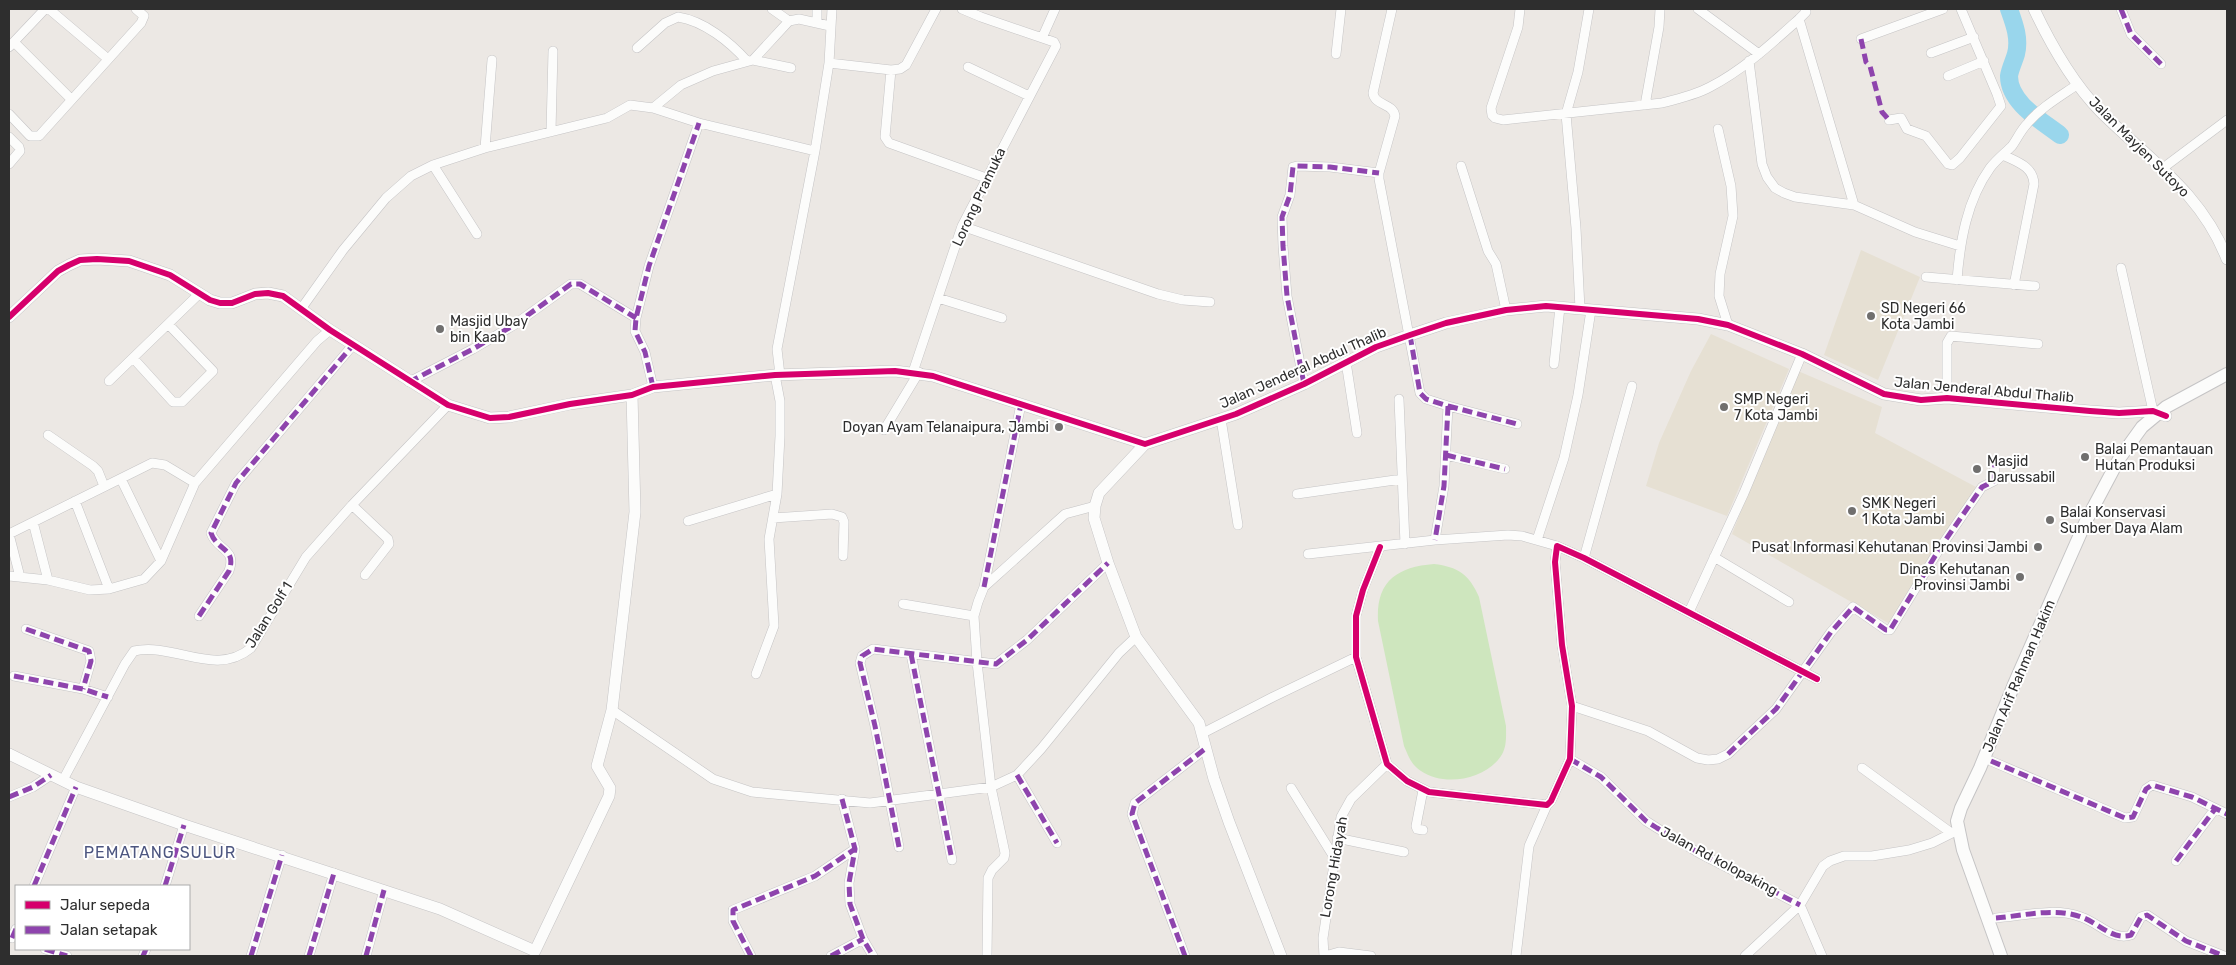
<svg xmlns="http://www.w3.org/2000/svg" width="2236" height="965" font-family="Rubik,sans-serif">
  <rect width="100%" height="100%" fill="#ece8e4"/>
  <!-- education -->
  <path fill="#e6e0d3" d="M1861 250 1920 277 1878 380 1824 355Z
    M1711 334 1789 369 1727 516 1646 486 1659 443 1691 371Z
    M1798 371 1882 407 1875 433 1976 487 1897 628 1732 534 1778 417Z"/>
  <!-- green -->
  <path fill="#cee6be" d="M1434 564C1458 567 1469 574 1479 597L1506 726C1506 737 1507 747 1501 756 1485 780 1444 787 1421 771 1411 765 1408 755 1404 746L1378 621C1376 582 1396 567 1434 564Z"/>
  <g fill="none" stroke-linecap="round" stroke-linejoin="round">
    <!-- river -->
    <path stroke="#99d6ec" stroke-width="18" d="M2009 9C2014 23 2020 38 2016 54 2014 61 2010 69 2009 76 2009 103 2042 121 2060 135"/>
    <!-- minor casing -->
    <g stroke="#c5c4c5" stroke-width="10">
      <path id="minor" d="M49 9 108 59
        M772 9 789 21
        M1392 9 1373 93C1375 106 1393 103 1395 116L1379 173V179L1420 393 1426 399 1448 406 1444 486 1435 540
        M1520 9 1518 27 1491 108 1492 115 1495 118 1503 120 1662 103C1678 99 1695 95 1710 87 1743 70 1771 44 1799 19L1806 12 1805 9
        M1698 9 1759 54
        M2121 9 2131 34 2161 64
        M1799 19 1854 205
        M817 22V9
        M1042 38 1055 9
        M1861 39 1943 9
        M14 42 71 99
        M9 47 45 9
        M637 48 665 23 678 17C704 21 730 42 747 61
        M1931 53 1974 37
        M1336 54 1341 9
        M753 60 791 68
        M1749 61 1762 164 1767 177 1775 188 1784 193 1795 197 1854 205 1915 232 1960 246
        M829 63 891 70 900 69 906 65 936 9
        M968 67 1029 96
        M891 70 885 137 889 143 986 178
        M1948 76 1984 61
        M1645 105 1659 27 1660 9
        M653 108 699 123 815 151
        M9 114 30 136H39L141 23 144 16 136 9
        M1889 120 1901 118 1907 129 1926 136 1948 164 1952 165 1960 158 2001 106 1997 94 1961 9
        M1718 129 1731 186 1733 216 1720 274 1719 296 1728 325
        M551 131 553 51
        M9 137 19 147 20 151 9 164
        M485 148 492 60
        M2003 155C2017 162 2033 166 2034 184L2014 285
        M433 165 477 234
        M1461 166 1488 251 1496 264 1506 310
        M2163 168 2227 120
        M962 226 1158 294 1183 300 1210 302
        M2121 268 2153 411
        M1926 277 2035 286
        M1957 280C1960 241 1967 200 1990 168 1996 160 2005 153 2012 146 2017 139 2021 130 2027 124 2041 107 2061 96 2078 84
        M938 298 1002 318
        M301 309 343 250 386 198 411 176 433 165 485 148 607 118 630 105 653 108 681 85 713 71 753 60 789 21 799 19 830 26
        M1580 309 1576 228 1566 114 1578 72 1589 9
        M133 358 173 402H182L213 371 169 325
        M1346 362 1357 433
        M1554 364 1560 307
        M913 372 962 226 1056 46 1054 42 981 17 962 9
        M780 375 777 349 815 151 829 63 832 9
        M109 381 199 294
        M409 382 473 349 514 325 571 284H580L636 318
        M1304 384 1287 296 1283 246 1282 217 1290 195 1293 167 1297 166 1330 167 1379 173
        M653 387 645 352 635 331 636 318 649 266 699 123
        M1947 398V343L1951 336 2038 344
        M1399 399 1405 544
        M1448 406 1517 424
        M1221 419 1238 525
        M884 430 919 372
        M48 435 93 466 98 471 104 486
        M1446 455 1505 469
        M121 479 161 561
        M1297 494 1402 479
        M75 501 109 589
        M352 505 388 539 389 544 365 575
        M773 518 832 514 842 517 844 522 843 556
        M688 521 777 494
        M33 522 48 580
        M9 534 152 463 165 465 195 483
        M9 534 20 577
        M1537 540 1564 458 1578 395 1591 310
        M1380 547 1363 590 1356 616V657L1387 764 1407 781 1429 792 1547 805 1551 801 1570 759 1572 706 1562 645 1555 562 1557 546 1584 558 1817 679
        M1308 554 1435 540 1508 535 1522 536 1557 546
        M1714 557 1789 602
        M1584 558 1632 386
        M9 576 48 580 90 590 109 589 144 579 161 561 195 483 317 341 330 330
        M984 587 1021 404
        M903 604 974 616
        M1689 612 1744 493 1802 354
        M199 616 229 571C237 548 217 551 211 533L236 483 353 345
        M26 629 89 651 91 661 83 689
        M911 654 952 860
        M756 674 774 626 769 539 777 494 780 436V401L775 375
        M14 676 83 689 108 697
        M1572 706 1648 731 1697 758 1708 760 1718 759 1728 754 1776 709 1831 632 1853 607 1886 630H1890L1940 548 1982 487 1994 481 1995 461
        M612 710 713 779 752 792 870 803 939 794 991 787 1017 775 1041 749 1119 653 1136 637
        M1203 733 1273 697 1356 657
        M1570 759 1601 777 1646 821 1657 828 1699 853 1800 905 1822 956
        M1991 761 2125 818 2133 817 2146 789 2152 785 2192 797 2227 814
        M1862 768 1950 832
        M1017 775 1057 843
        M63 780 125 664 134 651C174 642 215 678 251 648L306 557 352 505 448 405
        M1291 788 1334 857
        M1423 790 1416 826 1417 829 1423 830
        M9 797 33 787 51 775
        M842 799 855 849 849 883 850 904 863 939 873 956
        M1337 838 1404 852
        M899 847 875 726 860 663 862 656 873 649 996 664 1027 640 1108 563
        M2176 861 2215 809
        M34 886 76 787
        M165 886 184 825
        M1996 918C2022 916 2055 907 2081 917 2098 922 2112 941 2131 935L2141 917 2147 915 2186 941 2224 956
        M12 938 16 929
        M45 949 67 956
        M143 956 146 949
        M251 956 282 855
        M309 956 334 873
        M366 956 384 890
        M751 956 733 921V910L815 876 855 849
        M831 956 863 939
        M987 956 988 878 992 870 1004 858 1005 853 991 787 977 662 974 616 978 602 984 587 1065 514 1095 506
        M1185 956 1132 814 1135 803 1205 749
        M1324 956 1323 938 1341 817 1351 799 1387 764
        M1325 956 1339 952 1371 956
        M1516 956 1529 846 1547 805
        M1745 956 1800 905 1823 866 1830 861 1844 856H1872L1909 850 1932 843 1958 830"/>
    </g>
    <!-- tertiary casing -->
    <g stroke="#c5c4c5" stroke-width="12">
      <path id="tertiary" d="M2034 9C2051 45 2072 82 2100 111 2148 159 2201 192 2227 259
        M9 317 58 271 69 265 80 260 97 259 129 261 170 275 210 300 220 303H232L255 294 268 293 283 296 330 330 448 405 490 418 509 417 570 404 632 395 653 387 775 375 895 371 933 376 1145 444 1236 414 1304 384 1376 347 1410 335 1446 323 1506 310 1546 306 1698 319 1728 325 1802 354 1884 394 1921 400 1947 398 2090 411 2119 413 2153 411 2166 416
        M1145 444 1099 493 1095 506 1094 518 1108 563 1136 637 1199 723 1214 779 1229 822 1281 956
        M9 754 76 787 184 825 440 909 535 951 609 796 610 788 597 766 612 710 635 512 632 395"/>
    </g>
    <!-- secondary casing -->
    <g stroke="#c5c4c5" stroke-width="14">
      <path id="secondary" d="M2001 956 1963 850 1957 821 1961 808 1980 768 2015 682 2086 521 2119 459 2142 427 2166 407 2227 374"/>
    </g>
    <!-- minor -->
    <use href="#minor" stroke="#fcfcfb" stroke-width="9"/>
    <!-- tertiary -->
    <use href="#tertiary" stroke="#fcfcfb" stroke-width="11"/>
    <!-- secondary -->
    <use href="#secondary" stroke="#fcfcfb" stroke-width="12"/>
    <!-- quiet -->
    <path stroke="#8e44ad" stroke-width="5" stroke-dasharray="10 5" stroke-linecap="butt" d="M2121 9 2131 34 2161 64
      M1861 39 1866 62 1870 66 1882 112 1889 120
      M1410 335 1420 393 1426 399 1448 406 1444 486 1435 540
      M409 382 473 349 514 325 571 284H580L636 318
      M1304 384 1287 296 1283 246 1282 217 1290 195 1293 167 1297 166 1330 167 1379 173
      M653 387 645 352 635 331 636 318 649 266 699 123
      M1448 406 1517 424
      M1446 455 1505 469
      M984 587 1021 404
      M199 616 229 571C237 548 217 551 211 533L236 483 353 345
      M26 629 89 651 91 661 83 689
      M911 654 952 860
      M14 676 83 689 108 697
      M1728 754 1776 709 1831 632 1853 607 1886 630H1890L1940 548 1982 487 1994 481 1995 461
      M1570 759 1601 777 1646 821 1657 828 1699 853 1800 905
      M1991 761 2125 818 2133 817 2146 789 2152 785 2192 797 2227 814
      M1017 775 1057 843
      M9 797 33 787 51 775
      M842 799 855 849 849 883 850 904 863 939 873 956
      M899 847 875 726 860 663 862 656 873 649 996 664 1027 640 1108 563
      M2176 861 2215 809
      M34 886 76 787
      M165 886 184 825
      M1996 918C2022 916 2055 907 2081 917 2098 922 2112 941 2131 935L2141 917 2147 915 2186 941 2224 956
      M12 938 16 929
      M45 949 67 956
      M143 956 146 949
      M251 956 282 855
      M309 956 334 873
      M366 956 384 890
      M751 956 733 921V910L815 876 855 849
      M831 956 863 939
      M1185 956 1132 814 1135 803 1205 749"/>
    <!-- cycleway casing -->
    <g stroke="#fff" stroke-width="9">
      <path id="cycleway" d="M9 317 58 271 69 265 80 260 97 259 129 261 170 275 210 300 220 303H232L255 294 268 293 283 296 330 330 448 405 490 418 509 417 570 404 632 395 653 387 775 375 895 371 933 376 1145 444 1236 414 1304 384 1376 347 1410 335 1446 323 1506 310 1546 306 1698 319 1728 325 1802 354 1884 394 1921 400 1947 398 2090 411 2119 413 2153 411 2166 416
        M1380 547 1363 590 1356 616V657L1387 764 1407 781 1429 792 1547 805 1551 801 1570 759 1572 706 1562 645 1555 562 1557 546 1584 558 1817 679"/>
    </g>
    <!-- cycleway -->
    <use href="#cycleway" stroke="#d6006c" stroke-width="6"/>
  </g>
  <!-- markers -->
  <g fill="#706f6e" stroke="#fff" stroke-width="2">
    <circle cx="1871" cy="316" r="5"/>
    <circle cx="440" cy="329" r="5"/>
    <circle cx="1724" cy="407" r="5"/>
    <circle cx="1059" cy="427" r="5"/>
    <circle cx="2085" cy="457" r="5"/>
    <circle cx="1977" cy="469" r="5"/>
    <circle cx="1852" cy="511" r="5"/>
    <circle cx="2050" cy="520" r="5"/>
    <circle cx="2038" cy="547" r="5"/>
    <circle cx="2020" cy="577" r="5"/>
  </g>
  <g text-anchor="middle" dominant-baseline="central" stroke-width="4" stroke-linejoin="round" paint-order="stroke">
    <!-- street labels -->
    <g font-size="14" fill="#2e2e2e" stroke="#fff">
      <text transform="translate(2139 147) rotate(45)">Jalan Mayjen Sutoyo</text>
      <text transform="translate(979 197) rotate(-65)">Lorong Pramuka</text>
      <text transform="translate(1303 368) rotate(-24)">Jalan Jenderal Abdul Thalib</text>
      <text transform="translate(1984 390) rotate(5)">Jalan Jenderal Abdul Thalib</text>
      <text transform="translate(269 615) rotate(-58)">Jalan Golf 1</text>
      <text transform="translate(2019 676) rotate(-67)">Jalan Arif Rahman Hakim</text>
      <text transform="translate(1719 861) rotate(28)">Jalan Rd kolopaking</text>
      <text transform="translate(1334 867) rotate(-80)">Lorong Hidayah</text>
    </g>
    <!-- poi labels -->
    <g font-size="14" fill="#2e2e2e" stroke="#fff" text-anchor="start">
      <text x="1881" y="308">SD Negeri 66<tspan x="1881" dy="16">Kota Jambi</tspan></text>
      <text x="450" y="321">Masjid Ubay<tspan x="450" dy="16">bin Kaab</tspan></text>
      <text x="1734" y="399">SMP Negeri<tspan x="1734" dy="16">7 Kota Jambi</tspan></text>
      <text x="1049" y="427" text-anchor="end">Doyan Ayam Telanaipura, Jambi</text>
      <text x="2095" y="449">Balai Pemantauan<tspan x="2095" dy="16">Hutan Produksi</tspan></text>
      <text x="1987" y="461">Masjid<tspan x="1987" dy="16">Darussabil</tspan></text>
      <text x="1862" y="503">SMK Negeri<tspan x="1862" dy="16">1 Kota Jambi</tspan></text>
      <text x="2060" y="512">Balai Konservasi<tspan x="2060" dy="16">Sumber Daya Alam</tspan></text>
      <text x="2028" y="547" text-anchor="end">Pusat Informasi Kehutanan Provinsi Jambi</text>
      <text x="2010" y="569" text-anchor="end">Dinas Kehutanan<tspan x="2010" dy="16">Provinsi Jambi</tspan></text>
    </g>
    <!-- quarter labels -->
    <g font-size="16" letter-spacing="1" fill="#4d5680" stroke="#fff">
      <text x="160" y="852">PEMATANG SULUR</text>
    </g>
  </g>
  <!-- border -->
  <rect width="2236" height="965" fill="none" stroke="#2e2e2e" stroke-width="20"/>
  <!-- legend -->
  <rect x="15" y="885" width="175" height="65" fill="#ffffff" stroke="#ababab"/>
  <rect x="25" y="901" width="25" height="8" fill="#d6006c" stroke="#ababab"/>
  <text x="60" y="910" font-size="15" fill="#2e2e2e">Jalur sepeda</text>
  <rect x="25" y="926" width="25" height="8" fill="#8e44ad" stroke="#ababab"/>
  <text x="60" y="935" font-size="15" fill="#2e2e2e">Jalan setapak</text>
</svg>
